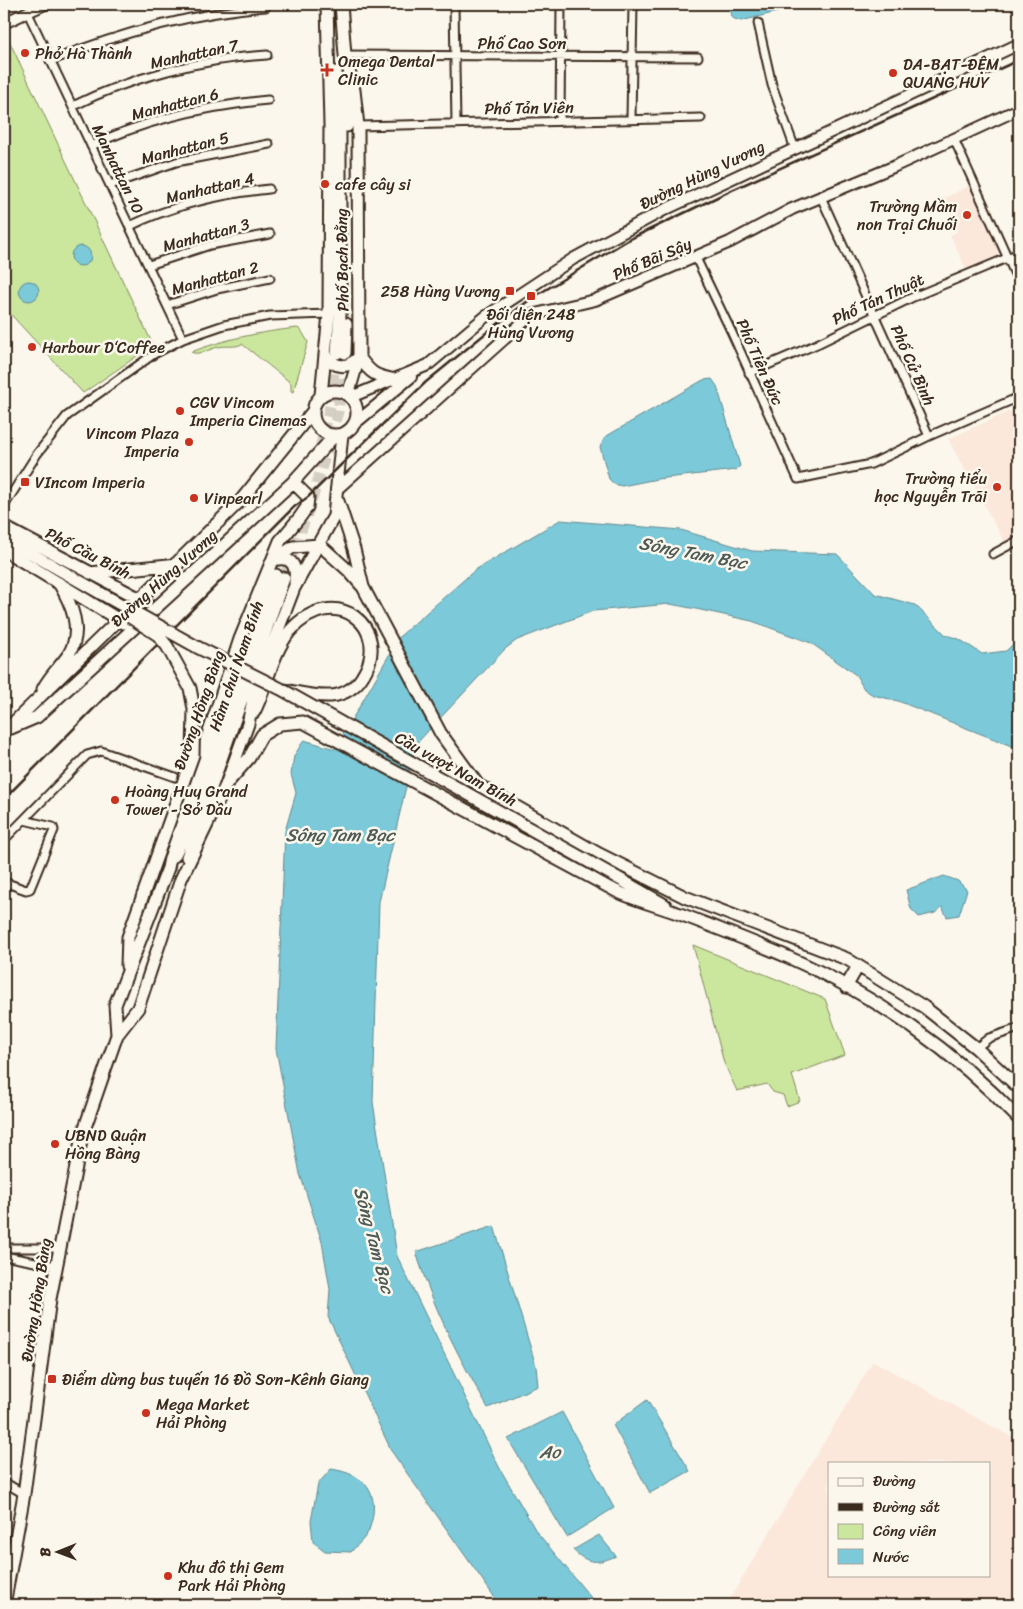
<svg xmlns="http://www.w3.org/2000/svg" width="1023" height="1609" font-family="Sriracha,sans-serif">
  <rect width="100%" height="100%" fill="#fbf7ec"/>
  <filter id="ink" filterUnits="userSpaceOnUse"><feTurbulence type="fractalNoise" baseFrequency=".02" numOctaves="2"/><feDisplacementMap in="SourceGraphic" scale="10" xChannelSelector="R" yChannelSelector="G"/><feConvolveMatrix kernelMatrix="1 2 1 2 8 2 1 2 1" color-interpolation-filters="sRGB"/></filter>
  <g filter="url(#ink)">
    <!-- built -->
    <path fill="#fce7db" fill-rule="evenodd" d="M971 185 1000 255 966 269 950 235 957 232 942 199Z
      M1019 407V536L1005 543 948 439Z
      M873 1361 1019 1441V1605H726ZM829 1463H989V1575H829Z"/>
    <!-- green -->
    <path fill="#cbe79e" stroke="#83885e" d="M5 32 153 345 83 393 4 307Z
      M297 328 301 330 308 342 293 392 291 391V383L242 344C234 348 227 345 218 347 210 349 198 356 191 352 225 339 260 332 297 328Z
      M693 945 825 999 845 1055 792 1075 800 1101 787 1106 783 1095 773 1092 767 1084 737 1091 724 1063Z"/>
    <!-- water -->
    <path fill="#7bc9d9" stroke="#61898e" d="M730 4H797L793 8 741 21 732 18Z
      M71 256a10 10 0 1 1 20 0a10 10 0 1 1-20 0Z
      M19 291a10 10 0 1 1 20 0a10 10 0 1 1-20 0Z
      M712 379 717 386 740 466 736 470 657 479 622 486 614 484 609 479 600 447 605 437 703 380Z
      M560 520 681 530 752 551 837 554 875 594 915 605 946 635 959 639 982 654 1006 651 1013 644 1019 650V749L898 701 873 695 864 689 856 675 811 643 752 621 696 609 670 604 593 611 517 640 505 649 416 744 379 902 373 1102 397 1256 499 1467 536 1531 597 1605H497L493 1595 392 1452 328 1317 330 1289 322 1242 300 1174 276 1049 285 831 296 793 291 774 294 756 304 740 335 749 400 636 475 570Z
      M944 876 958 881 967 890 959 915 947 917 942 907 935 913 919 917 911 909 906 890Z
      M494 1226 536 1366 538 1386 488 1408C458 1356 434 1310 416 1252Z
      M647 1400 690 1471 650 1493 613 1425Z
      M562 1412 614 1508 567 1537 508 1439Z
      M331 1469C366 1474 382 1494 369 1530 366 1538 356 1546 351 1552L325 1551 313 1542 311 1521 318 1484Z
      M599 1535 616 1556C598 1564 587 1564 573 1550Z"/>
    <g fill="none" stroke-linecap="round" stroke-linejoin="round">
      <!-- primary-tunnel -->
      <path stroke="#d5cec3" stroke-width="11" stroke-dasharray="11 5.5" stroke-linecap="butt" d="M320 449 331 402 336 354
        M284 578 311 503 338 412 345 353"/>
      <!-- street casing -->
      <g stroke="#3b2a1e" stroke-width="11">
        <path id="street" d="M454 4 456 124
          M27 11 183 339
          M758 23 772 85 795 149
          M345 55 698 57
          M50 61C120 33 191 13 266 7
          M73 106C131 77 201 59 267 55
          M631 119 633 4
          M560 121 561 4
          M358 126 701 118
          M954 139 1019 283
          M91 146C146 119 208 106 268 100
          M110 185 176 162 269 144
          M821 197 929 436
          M130 226C173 205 222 194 269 189
          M695 256 731 331 798 479 871 464 929 436 1019 397
          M149 265 210 245 270 234
          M167 305 217 289 270 278
          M749 373 817 344 911 298 1019 253
          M4 506 37 454 67 416 154 354 183 339 224 325 270 316 329 314
          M993 554 1019 540
          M4 840 87 755 101 751 175 777
          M4 882 26 890 30 889 54 830 53 827 24 820
          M976 1048 989 1038 1019 1028
          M4 1248H60
          M4 1256 56 1266
          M4 1482 24 1494"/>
      </g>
      <!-- secondary casing -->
      <g stroke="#3b2a1e" stroke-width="14">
        <path id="secondary" d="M4 23 45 4
          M351 397 428 365 485 317 573 259 662 211 1019 44
          M353 425 411 377
          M336 490 531 315 595 300 730 242 792 209 893 167 1019 109"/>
      </g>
      <!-- primary casing -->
      <g stroke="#3b2a1e" stroke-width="15">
        <path id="primary" d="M341 4 345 55 354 90 358 126 359 357 348 395
          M336 72 340 117V315L337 353
          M347 126 348 89
          M345 353 346 324
          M325 354C334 369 348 369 359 357 371 374 375 376 396 380
          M313 413a22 22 0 1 1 44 0a22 22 0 1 1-44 0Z
          M321 395 329 314 330 125 327 4
          M338 501 354 549 363 587 441 734 478 785 599 854 685 897 847 959 924 1007 976 1048 1019 1088
          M4 527 146 602
          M4 538 102 594
          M4 550 124 623
          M274 560 293 547 320 545 349 571 362 586
          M274 560C292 555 297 566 295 583
          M90 573 178 564
          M43 689C50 675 61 666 69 654 83 630 72 605 59 583
          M254 712C267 687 272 653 290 631 335 580 394 629 362 677 356 687 344 695 331 696 316 697 300 693 285 690
          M11 728 37 717 293 482 335 435
          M4 732 242 499 313 411
          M229 781 249 758 262 735 280 724 303 722 616 891C637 901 659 906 680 914 717 928 754 942 790 958 875 995 955 1052 1019 1119
          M174 856 182 840 276 575
          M187 857 284 578
          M616 877 665 905
          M127 966 128 937 143 895
          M846 987 858 966
          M117 1035 115 1005 168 868 174 837 240 639 280 541 300 517 307 507 308 497 293 482
          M4 1605 24 1494 50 1299 82 1136 117 1035 138 1008 181 879 226 785 248 724 255 690 294 588 334 516 342 434"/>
      </g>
      <!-- street -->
      <use href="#street" stroke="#fbf7ec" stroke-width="7"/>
      <!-- secondary -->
      <use href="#secondary" stroke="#fbf7ec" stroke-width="10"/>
      <!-- primary -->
      <use href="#primary" stroke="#fbf7ec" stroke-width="11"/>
      <!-- rail -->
      <path stroke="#3b2a1e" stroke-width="2.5" d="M4 799 294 507 308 497 426 382 486 333 532 298 628 240 732 190 1019 60"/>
      <!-- primary-bridge casing -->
      <g stroke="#3b2a1e" stroke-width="15" stroke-linecap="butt">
        <path id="primary-bridge" d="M102 594 197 647 281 689 616 877
          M130 617 158 635 167 646 190 688 194 709 193 755 143 895"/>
      </g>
      <!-- primary-bridge -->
      <use href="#primary-bridge" stroke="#fbf7ec" stroke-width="11"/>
    </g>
  </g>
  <!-- markers -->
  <g fill="#c8321e" stroke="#fbf7ec" stroke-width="2">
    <circle cx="25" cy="53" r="5"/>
    <path d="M324.5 62.5h5v5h5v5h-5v5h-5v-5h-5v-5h5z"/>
    <circle cx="893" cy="73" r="5"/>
    <circle cx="325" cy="184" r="5"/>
    <circle cx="967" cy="215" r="5"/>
    <rect x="505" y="286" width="10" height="10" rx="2.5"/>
    <rect x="526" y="291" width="10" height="10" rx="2.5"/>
    <circle cx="32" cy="347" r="5"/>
    <circle cx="180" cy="411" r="5"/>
    <circle cx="189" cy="442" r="5"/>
    <rect x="20" y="477" width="10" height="10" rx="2.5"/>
    <circle cx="997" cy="487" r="5"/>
    <circle cx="194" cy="498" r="5"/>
    <circle cx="115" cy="800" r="5"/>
    <circle cx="55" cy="1144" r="5"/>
    <rect x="47" y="1374" width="10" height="10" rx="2.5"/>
    <circle cx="146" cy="1413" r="5"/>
    <circle cx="168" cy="1576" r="5"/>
  </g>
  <g text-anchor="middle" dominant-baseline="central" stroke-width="5" stroke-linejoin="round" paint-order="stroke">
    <!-- street labels -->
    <g font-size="16" fill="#3b2a1e" stroke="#fbf7ec">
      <text x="522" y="43">Phố Cao Sơn</text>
      <text transform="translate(194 54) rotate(-12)">Manhattan 7</text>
      <text transform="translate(175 104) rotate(-14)">Manhattan 6</text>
      <text transform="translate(529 108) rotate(-1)">Phố Tản Viên</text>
      <text transform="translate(185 148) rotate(-14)">Manhattan 5</text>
      <text transform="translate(118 169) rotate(64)">Manhattan 10</text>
      <text transform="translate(702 175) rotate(-26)">Đường Hùng Vương</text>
      <text transform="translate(210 188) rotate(-13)">Manhattan 4</text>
      <text transform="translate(206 235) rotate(-15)">Manhattan 3</text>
      <text transform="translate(652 259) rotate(-23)">Phố Bãi Sậy</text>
      <text transform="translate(342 260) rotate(-91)">Phố Bạch Đằng</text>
      <text transform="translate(215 278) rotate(-15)">Manhattan 2</text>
      <text transform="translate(878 299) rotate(-25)">Phố Tán Thuật</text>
      <text transform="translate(760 362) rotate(66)">Phố Tiên Đức</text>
      <text transform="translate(913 365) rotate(66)">Phố Cử Bình</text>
      <text transform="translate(88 553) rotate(27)">Phố Cầu Bính</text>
      <text transform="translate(164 578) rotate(-42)">Đường Hùng Vương</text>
      <text transform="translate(236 666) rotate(-71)">Hầm chui Nam Bính</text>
      <text transform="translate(199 710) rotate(-71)">Đường Hồng Bàng</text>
      <text transform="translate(456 769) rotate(29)">Cầu vượt Nam Bính</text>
      <text transform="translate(36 1300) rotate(-81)">Đường Hồng Bàng</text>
    </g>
    <!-- poi labels -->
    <g font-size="16" fill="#3b2a1e" stroke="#fbf7ec" text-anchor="start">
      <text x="35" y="53">Phở Hà Thành</text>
      <text x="338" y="61">Omega Dental<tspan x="338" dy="18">Clinic</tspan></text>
      <text x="903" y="64">DA-BẠT-ĐỆM<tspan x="903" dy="18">QUANG HUY</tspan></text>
      <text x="335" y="184">cafe cây si</text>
      <text x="957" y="206" text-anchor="end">Trường Mầm<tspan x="957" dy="18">non Trại Chuối</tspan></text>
      <text x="500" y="291" text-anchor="end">258 Hùng Vương</text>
      <text x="531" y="314" text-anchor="middle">Đối diện 248<tspan x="531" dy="18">Hùng Vương</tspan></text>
      <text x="42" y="347">Harbour D‘Coffee</text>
      <text x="190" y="402">CGV Vincom<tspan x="190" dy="18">Imperia Cinemas</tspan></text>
      <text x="179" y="433" text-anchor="end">Vincom Plaza<tspan x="179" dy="18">Imperia</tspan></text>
      <text x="987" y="478" text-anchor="end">Trường tiểu<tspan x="987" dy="18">học Nguyễn Trãi</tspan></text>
      <text x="35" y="482">VIncom Imperia</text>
      <text x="204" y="498">Vinpearl</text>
      <text x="125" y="791">Hoàng Huy Grand<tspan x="125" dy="18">Tower - Sở Dầu</tspan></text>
      <text x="65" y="1135">UBND Quận<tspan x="65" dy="18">Hồng Bàng</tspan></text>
      <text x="62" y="1379">Điểm dừng bus tuyến 16 Đồ Sơn-Kênh Giang</text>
      <text x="156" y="1404">Mega Market<tspan x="156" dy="18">Hải Phòng</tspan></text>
      <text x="178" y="1567">Khu đô thị Gem<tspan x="178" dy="18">Park Hải Phòng</tspan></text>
    </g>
    <!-- water labels -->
    <g font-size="18" font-style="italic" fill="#4e5a56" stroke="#fbf7ec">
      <text transform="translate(693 553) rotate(11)">Sông Tam Bạc</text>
      <text x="340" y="835">Sông Tam Bạc</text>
      <text transform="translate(374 1240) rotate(75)">Sông Tam Bạc</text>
      <text x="550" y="1452">Ao</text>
    </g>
  </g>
  <!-- margin -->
  <rect width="1023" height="1609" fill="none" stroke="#fbf7ec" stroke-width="20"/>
  <rect x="10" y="10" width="1003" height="1589" fill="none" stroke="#3b2a1e" stroke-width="2" filter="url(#ink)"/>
  <!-- legend -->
  <rect x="828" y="1462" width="162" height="115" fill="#fbf7ec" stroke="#aea59a"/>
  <rect x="838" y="1478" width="25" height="8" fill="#fbf7ec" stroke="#aea59a"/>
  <text x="873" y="1486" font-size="15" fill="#3b2a1e">Đường</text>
  <rect x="838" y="1503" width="25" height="8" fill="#3b2a1e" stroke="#aea59a"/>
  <text x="873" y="1512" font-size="15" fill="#3b2a1e">Đường sắt</text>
  <rect x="838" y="1524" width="25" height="15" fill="#cbe79e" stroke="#aea59a"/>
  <text x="873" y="1536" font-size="15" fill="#3b2a1e">Công viên</text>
  <rect x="838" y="1549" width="25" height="15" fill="#7bc9d9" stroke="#aea59a"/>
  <text x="873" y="1562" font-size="15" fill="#3b2a1e">Nước</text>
  <!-- north arrow -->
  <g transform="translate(58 1552) rotate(269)" stroke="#fbf7ec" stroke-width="4" paint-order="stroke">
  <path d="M0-4L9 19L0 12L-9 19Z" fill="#3b2a1e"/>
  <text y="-8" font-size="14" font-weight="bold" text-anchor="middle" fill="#3b2a1e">B</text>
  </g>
</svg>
